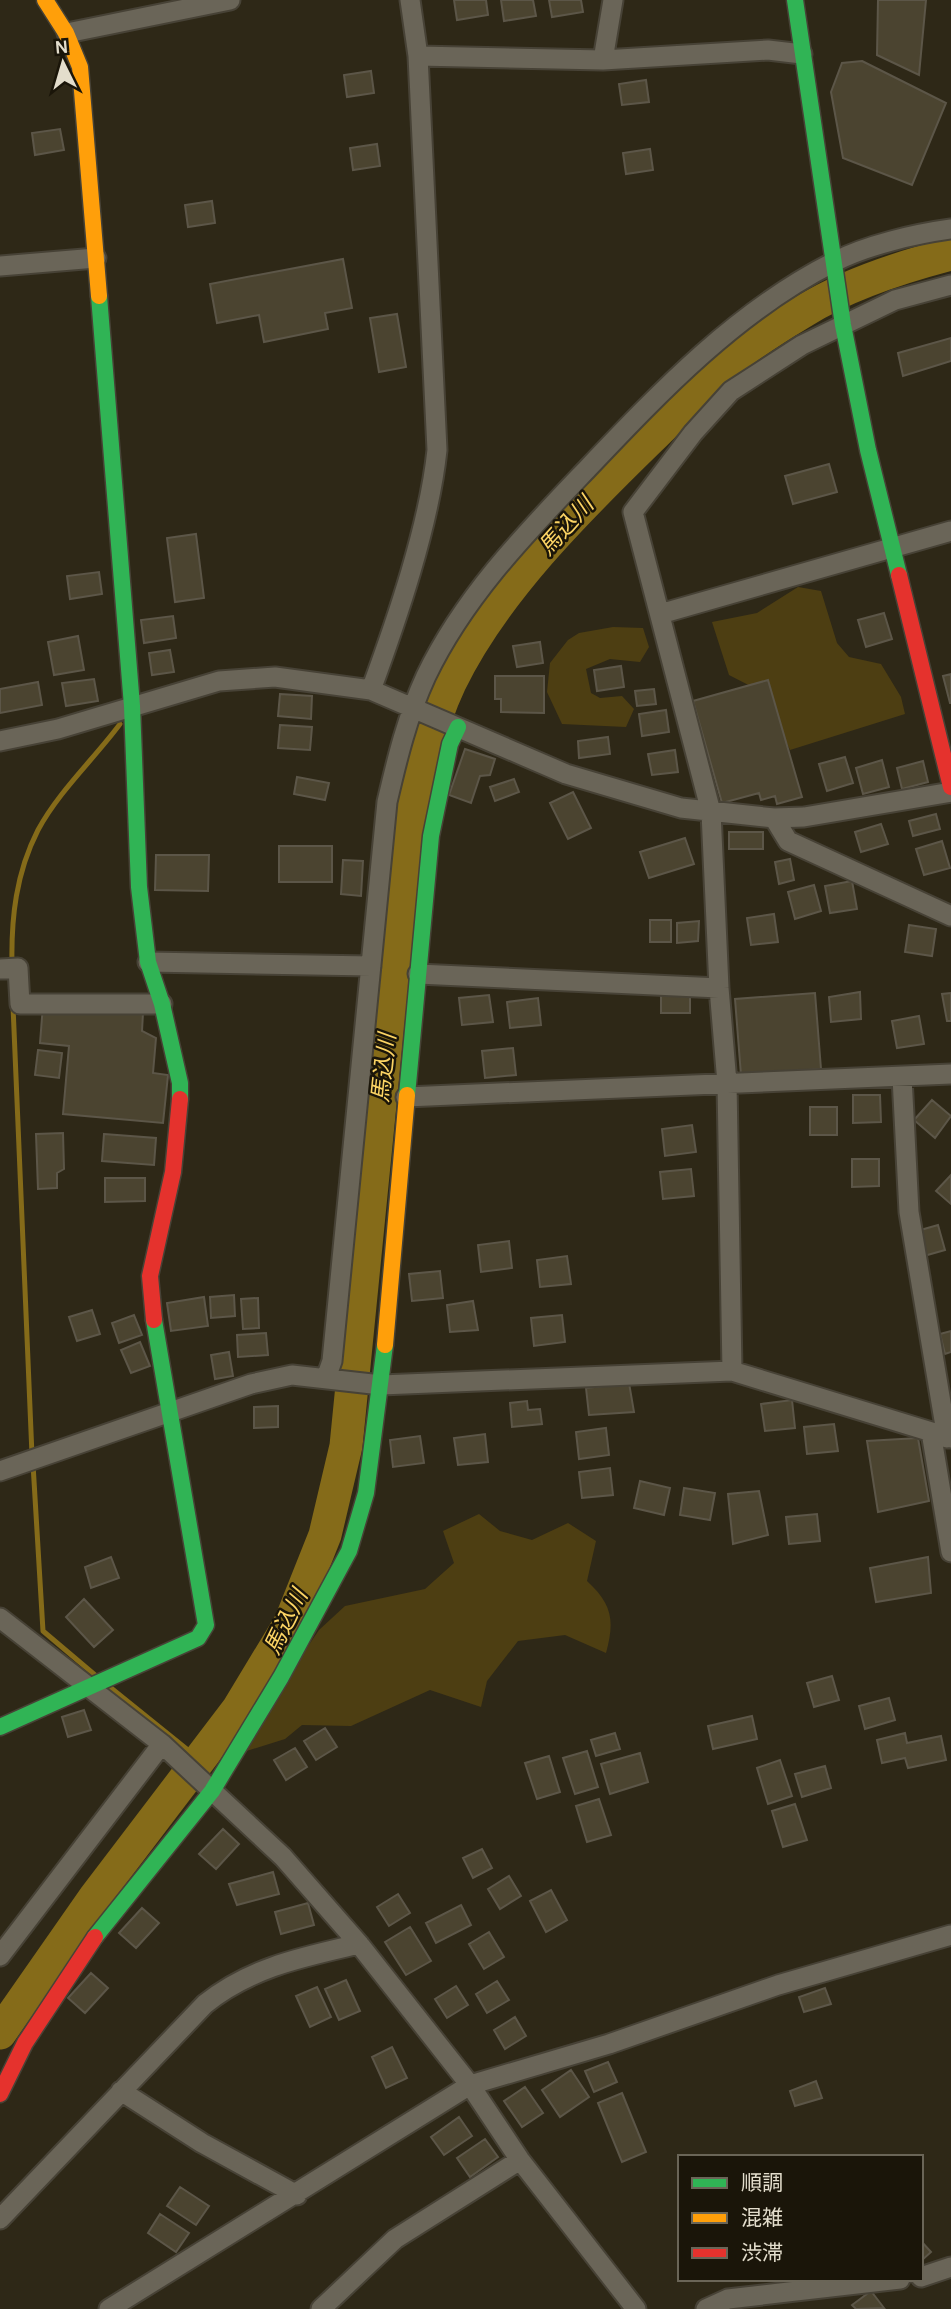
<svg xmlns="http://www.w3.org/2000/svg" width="951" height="2309" font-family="Karla,'Noto Sans JP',sans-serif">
  <rect width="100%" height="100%" fill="#2e2817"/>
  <!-- green -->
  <path fill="#4d3e12" d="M798 587 821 591 837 643 849 657 881 664 901 697 905 714 790 750 764 693 729 675 712 622 757 613Z
    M613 627 643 628 649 647 640 662 610 659 586 669 591 693 600 698 622 696 634 709 626 727 562 724 547 692 550 663 568 640 579 633Z
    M479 1514 500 1531 532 1540 568 1523 596 1541 587 1581C612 1604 615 1620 606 1653L565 1635 518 1641 487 1681 481 1707 430 1690 351 1726 302 1725 285 1739 234 1755 319 1630 345 1606 425 1589 454 1563 443 1531Z"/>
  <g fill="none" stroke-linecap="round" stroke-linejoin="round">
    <!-- stream -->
    <path stroke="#856b19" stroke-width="5" d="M12 965C11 918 16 873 38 830 59 791 94 759 120 724
      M13 1006 32 1455
      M33 1464 43 1631 95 1675
      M111 1688 199 1759"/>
    <!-- river -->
    <path stroke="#856b19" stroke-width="33" d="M0 2033 95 1897 238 1709 290 1623 325 1535 346 1446 403 873C413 810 422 742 450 683 494 592 577 510 650 439 676 414 701 386 729 362 751 343 779 326 804 311 848 284 901 267 951 254"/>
  </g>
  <!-- building -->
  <path fill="#4b4430" stroke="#5c5648" stroke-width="2" d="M454 0H486L488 15 457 20Z
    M501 0H533L536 16 504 21Z
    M549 0H581L583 12 552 17Z
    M878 0H926L919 75 877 55Z
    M862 61 946 103 912 185 843 158 831 92 842 63Z
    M371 71 374 93 347 97 344 75Z
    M646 80 649 102 622 105 619 84Z
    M60 129 64 150 35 155 32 133Z
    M377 144 380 166 353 170 350 148Z
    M650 149 653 170 626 174 623 153Z
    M212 201 215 223 188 227 185 205Z
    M343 259 352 308 325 313 328 329 264 342 259 315 217 323 210 284Z
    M397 314 406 367 379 372 370 318Z
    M951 338V361L903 376 898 353Z
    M829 464 837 492 793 504 785 476Z
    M196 534 204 598 175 602 167 538Z
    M99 572 102 594 70 599 67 576Z
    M884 613 892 639 866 647 858 620Z
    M173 616 176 638 144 643 141 620Z
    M78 636 84 670 54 675 48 642Z
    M540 642 543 663 517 667 513 646Z
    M170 650 174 672 152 675 149 653Z
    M621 666 624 687 597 691 594 670Z
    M951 674V703H950L943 676Z
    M495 676H544V713L501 712V699H495Z
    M94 679 98 701 66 706 62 683Z
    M768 680 802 797 777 804 775 796 761 800 759 793 722 803 693 701Z
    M38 682 42 705 0 713V689Z
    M654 689 656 704 637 706 635 691Z
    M280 694 312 696 311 719 278 716Z
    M666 710 669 732 642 736 639 714Z
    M280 725 312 727 310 750 278 748Z
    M608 737 610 754 579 758 578 741Z
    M465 749 495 759 490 775 480 776 471 803 449 795Z
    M675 750 678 772 652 775 648 754Z
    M845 757 853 783 827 791 819 764Z
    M882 760 889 787 863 794 856 768Z
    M923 761 928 782 902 789 897 768Z
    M297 777 329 783 325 800 294 794Z
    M514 779 519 792 495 801 490 787Z
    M573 792 591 828 568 839 550 803Z
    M936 814 940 829 913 836 909 821Z
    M881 824 888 844 861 852 855 832Z
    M729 832H763V849H729Z
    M685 838 694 864 649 878 640 852Z
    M942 841 950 868 924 875 916 849Z
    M279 846H332V882H279Z
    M156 855H209L208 891 155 890Z
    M790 859 794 880 779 884 775 862Z
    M343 860 363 861 361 896 341 894Z
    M852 881 857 909 830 913 825 886Z
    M814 885 821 911 795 919 788 892Z
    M774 914 778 942 751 945 747 918Z
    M650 920H671V942H650Z
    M699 921 698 941 677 943V923Z
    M909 925 936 929 932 956 905 952Z
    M860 992 861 1019 831 1022 829 997Z
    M815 993 821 1069 741 1075 735 999Z
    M951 993V1021H947L942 994Z
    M661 994H690V1013H661Z
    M489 995 493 1022 462 1025 459 998Z
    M538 998 541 1025 510 1028 507 1002Z
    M43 1005 143 1013 142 1031 156 1038 153 1073 168 1075 163 1123 63 1114 69 1046 40 1043Z
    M919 1016 924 1044 897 1048 892 1021Z
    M513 1048 516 1075 485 1078 482 1051Z
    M38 1050 62 1053 59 1078 35 1075Z
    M853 1095H880L881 1122 853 1123Z
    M932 1100 951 1116 935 1138 914 1120Z
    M810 1107H837V1135H810Z
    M692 1125 696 1152 665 1156 662 1129Z
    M63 1133 64 1169 57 1173V1188L38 1189 36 1134Z
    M104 1134 156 1138 154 1165 102 1161Z
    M852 1159H879V1186L852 1187Z
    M691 1169 694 1196 663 1199 660 1172Z
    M951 1175V1204L936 1191Z
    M105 1178H145V1201L105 1202Z
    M938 1225 945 1250 924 1256 917 1231Z
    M509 1241 512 1268 481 1272 478 1245Z
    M567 1256 571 1284 540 1287 537 1260Z
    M440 1271 443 1298 412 1301 409 1274Z
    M234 1295 235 1316 211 1318 210 1297Z
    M204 1297 208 1326 171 1331 167 1303Z
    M258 1298 259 1328 243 1329 241 1299Z
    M473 1301 478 1330 450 1332 447 1305Z
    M92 1310 100 1334 77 1341 69 1317Z
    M134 1315 142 1335 119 1343 112 1323Z
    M562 1315 565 1342 534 1346 531 1318Z
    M951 1331V1352L945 1354 940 1334Z
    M266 1333 268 1355 238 1357 237 1335Z
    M140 1342 150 1366 131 1373 121 1350Z
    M229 1352 233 1376 215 1379 211 1355Z
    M629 1383 634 1412 589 1415 586 1388Z
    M792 1400 795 1428 765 1431 761 1404Z
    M527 1401 528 1410 540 1409 542 1424 512 1427 510 1403Z
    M278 1406V1427L254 1428V1407Z
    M834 1424 838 1451 807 1454 804 1427Z
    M606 1428 609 1455 579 1459 576 1432Z
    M485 1434 488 1462 458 1465 454 1438Z
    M420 1436 424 1463 393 1467 390 1440Z
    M918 1438 929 1501 878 1512 867 1441Z
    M610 1468 613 1495 582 1498 579 1472Z
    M640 1481 670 1488 664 1515 634 1508Z
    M684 1488 715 1493 710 1520 680 1515Z
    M759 1491 768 1535 733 1544 728 1494Z
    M817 1514 820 1541 789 1544 786 1517Z
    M111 1557 119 1578 91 1588 85 1567Z
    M928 1557 931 1593 876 1602 870 1568Z
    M84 1599 113 1630 94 1647 66 1617Z
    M832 1676 839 1700 814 1707 807 1683Z
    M889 1698 895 1720 865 1729 859 1706Z
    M84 1710 91 1730 68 1737 62 1717Z
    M752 1716 757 1739 713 1749 708 1726Z
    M325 1728 337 1747 316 1760 304 1741Z
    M615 1733 620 1749 596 1756 591 1740Z
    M905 1733 907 1743 941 1736 946 1760 908 1768 905 1758 882 1763 877 1740Z
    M295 1748 307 1767 286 1780 274 1760Z
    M587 1751 598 1787 575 1794 563 1758Z
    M640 1753 648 1782 610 1794 601 1764Z
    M549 1756 560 1792 537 1799 525 1763Z
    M780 1760 792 1796 768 1804 757 1768Z
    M825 1766 831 1788 802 1797 795 1774Z
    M599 1799 611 1835 587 1842 576 1806Z
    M795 1804 807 1840 783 1847 772 1811Z
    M223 1829 239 1844 216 1869 199 1854Z
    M482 1849 492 1868 473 1878 463 1858Z
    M273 1872 279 1894 237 1905 229 1884Z
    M509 1876 521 1896 500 1909 488 1889Z
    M551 1890 567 1920 546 1932 530 1901Z
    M398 1894 410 1913 389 1926 377 1907Z
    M308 1903 314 1925 281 1934 275 1912Z
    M461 1905 471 1925 436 1943 426 1923Z
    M142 1908 159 1923 136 1948 119 1933Z
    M410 1927 431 1961 406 1975 385 1942Z
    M489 1932 504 1957 484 1969 469 1944Z
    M91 1973 108 1988 85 2013 68 1998Z
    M346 1980 360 2011 339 2020 325 1989Z
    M497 1981 509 2000 487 2013 476 1994Z
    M456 1986 468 2005 447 2018 435 1999Z
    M317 1987 331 2017 310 2027 296 1996Z
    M825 1988 831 2004 804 2012 799 1997Z
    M515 2017 526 2036 505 2049 494 2030Z
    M392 2047 407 2078 386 2088 372 2057Z
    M608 2062 617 2082 594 2092 585 2071Z
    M571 2070 589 2097 560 2117 542 2090Z
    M816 2081 822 2098 795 2106 790 2091Z
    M525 2087 543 2113 522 2127 504 2101Z
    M622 2093 646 2152 622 2162 598 2103Z
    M459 2117 472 2136 444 2155 431 2137Z
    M485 2139 498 2157 470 2177 457 2158Z
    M180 2187 209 2206 196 2225 167 2206Z
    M160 2214 189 2233 176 2252 148 2233Z
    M921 2241 931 2252 921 2261Z
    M871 2291 884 2308 856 2309 852 2305Z"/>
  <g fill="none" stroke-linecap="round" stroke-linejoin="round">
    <!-- street casing -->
    <g stroke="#474236" stroke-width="23">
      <path id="street" d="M67 33 230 0
        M418 56 603 60 768 50 802 54
        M603 60 613 0
        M0 266 96 258
        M660 614 951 531
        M371 690C397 619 429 526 437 450L418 56 410 0
        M0 741 58 729 219 681 275 677 371 690 566 774 681 808 774 818 804 817 951 792
        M774 818 788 841 951 916
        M148 962 371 966
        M0 969 18 968 20 1004H162
        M418 974 719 988
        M902 1077 909 1212 947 1438
        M406 1097 951 1074
        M732 1371 727 1083 719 988 711 812 633 512 693 433 731 391 802 345 895 300 951 285
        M326 1378 332 1361 387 802C397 759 407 717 426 676 465 595 527 532 588 468 662 390 737 311 834 262 867 245 915 234 951 229
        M931 1432 951 1552
        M0 1471 251 1384 292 1375 381 1385 732 1371 951 1438
        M0 1618 162 1744 283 1857 359 1944 470 2085 520 2160 636 2309
        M0 1956 162 1744
        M121 2091 202 2143 297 2195
        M0 2219 205 2004C251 1967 303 1957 359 1944
        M921 2277 951 2267
        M109 2309 470 2085 609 2044 778 1985 951 1935
        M321 2309 395 2239 520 2160
        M706 2309 728 2299 900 2279"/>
    </g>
    <!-- fast casing -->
    <g stroke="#474236" stroke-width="19">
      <path id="fast" d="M795 0 843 325 868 450 899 575
        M99 296 132 706 139 887 148 962 162 1004 180 1083V1099
        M407 1095 431 836 450 744 458 727
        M0 1727 198 1638 206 1625 154 1320
        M95 1937 212 1791 281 1677 349 1551 366 1493 385 1345"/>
    </g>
    <!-- slow casing -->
    <g stroke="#474236" stroke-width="19">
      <path id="slow" d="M45 0 66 33 80 67 99 296
        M385 1345 407 1095"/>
    </g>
    <!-- jam casing -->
    <g stroke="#474236" stroke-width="19">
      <path id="jam" d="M899 575 951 787
        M154 1320 150 1276 173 1172 180 1099
        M0 2094 25 2043 95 1937"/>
    </g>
    <!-- street -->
    <use href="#street" stroke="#6a6558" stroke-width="19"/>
    <!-- fast -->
    <use href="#fast" stroke="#30b455" stroke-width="16"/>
    <!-- slow -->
    <use href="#slow" stroke="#ff9f0a" stroke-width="16"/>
    <!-- jam -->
    <use href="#jam" stroke="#e5322d" stroke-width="16"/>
  </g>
  <g text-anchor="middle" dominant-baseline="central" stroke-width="5" stroke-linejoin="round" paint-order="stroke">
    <!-- water labels -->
    <g font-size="23" font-style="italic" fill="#fcd464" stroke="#1a1509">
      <text transform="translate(566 526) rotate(-48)">馬込川</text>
      <text transform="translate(384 1068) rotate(-84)">馬込川</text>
      <text transform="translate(286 1622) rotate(-64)">馬込川</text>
    </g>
  </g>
  <!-- legend -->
  <rect x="678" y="2155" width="245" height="126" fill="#1a1509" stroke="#6a6557" stroke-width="2"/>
  <rect x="692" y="2178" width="35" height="10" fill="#30b455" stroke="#6a6557" stroke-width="2"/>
  <text x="741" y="2190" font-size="21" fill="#e3ddcc">順調</text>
  <rect x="692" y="2213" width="35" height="10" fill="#ff9f0a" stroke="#6a6557" stroke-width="2"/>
  <text x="741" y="2225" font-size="21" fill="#e3ddcc">混雑</text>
  <rect x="692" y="2248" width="35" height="10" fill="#e5322d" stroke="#6a6557" stroke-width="2"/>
  <text x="741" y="2260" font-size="21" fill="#e3ddcc">渋滞</text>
  <!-- north arrow -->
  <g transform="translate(63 63) rotate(355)" stroke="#1a1509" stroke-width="5" paint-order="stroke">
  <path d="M0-5L12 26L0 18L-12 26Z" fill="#e3ddcc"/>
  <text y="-10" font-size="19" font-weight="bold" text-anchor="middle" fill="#e3ddcc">N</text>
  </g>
</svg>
